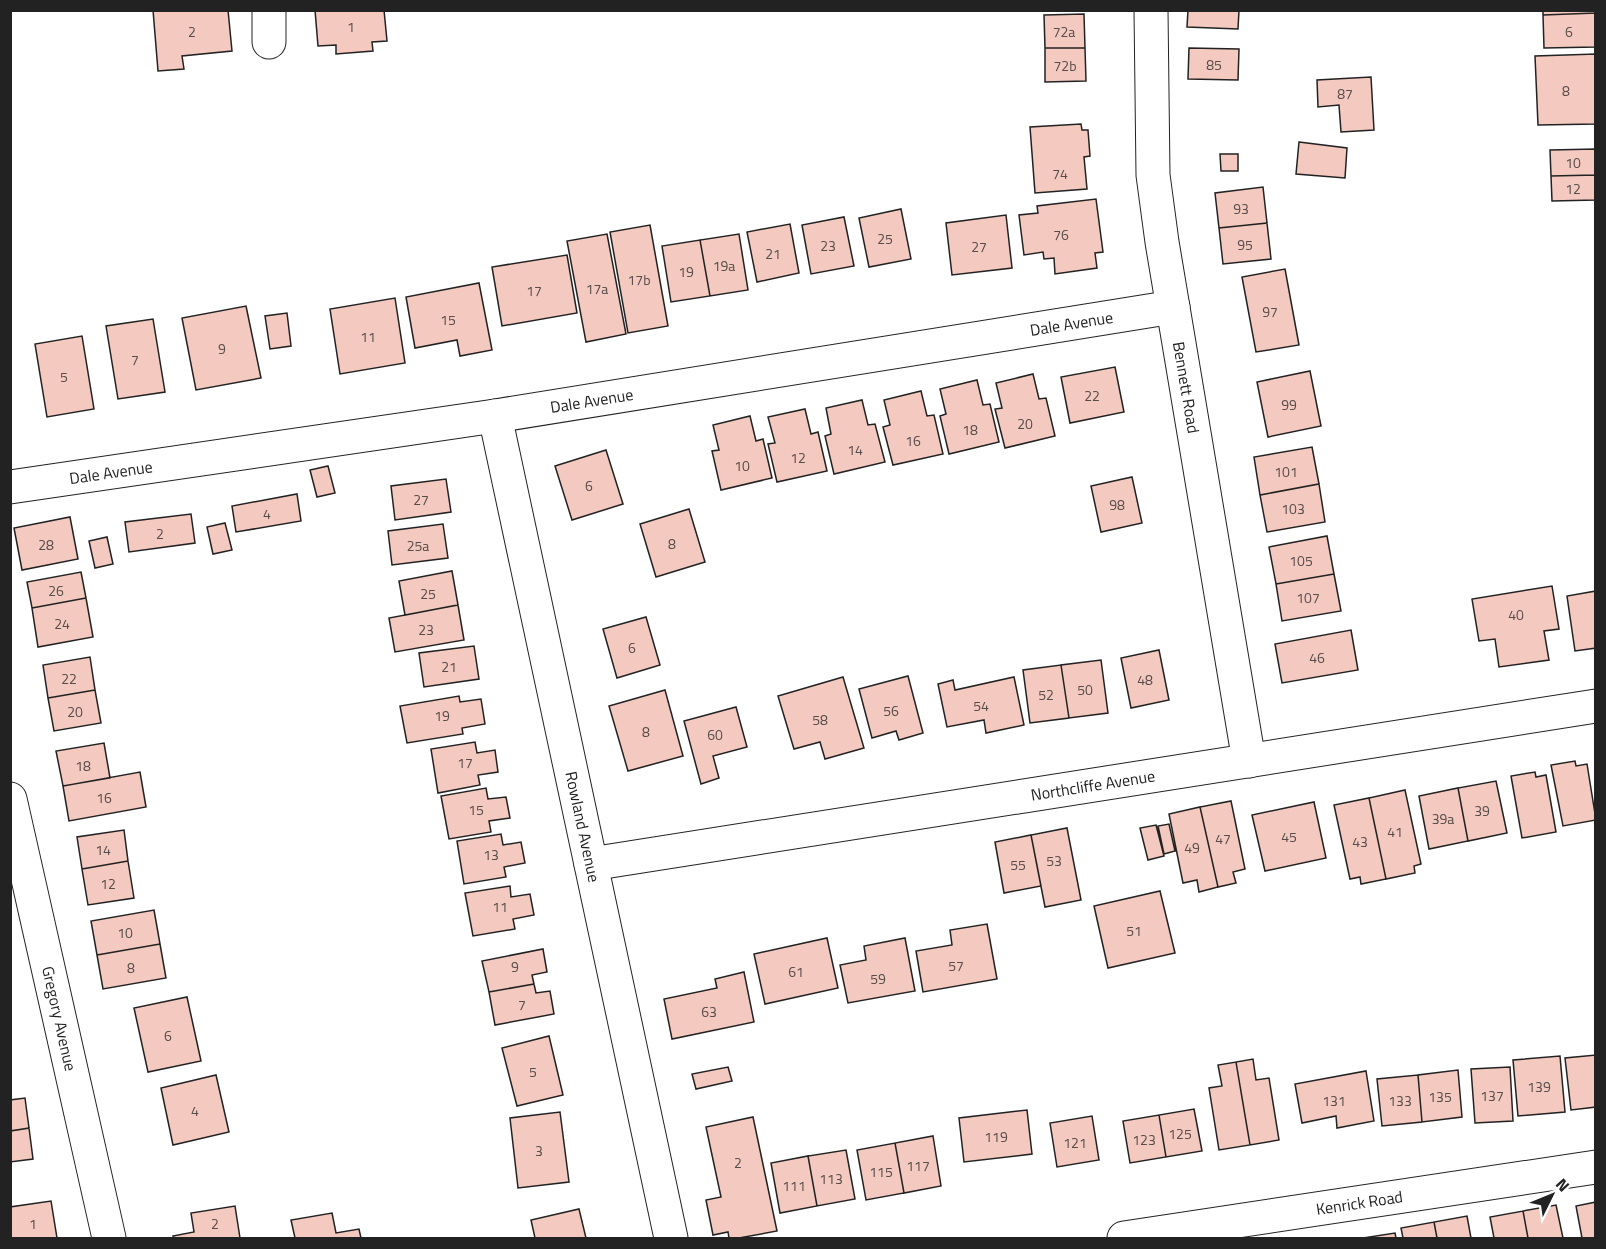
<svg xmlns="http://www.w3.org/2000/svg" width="1606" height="1249" font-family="'Titillium Web',sans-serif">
  <rect width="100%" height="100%" fill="#fff"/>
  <!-- building -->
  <path fill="#f3c9c0" stroke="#222" stroke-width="1.5" d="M153 10H228L232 51 182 56 184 69 158 71Z
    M315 10H384L387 41 372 42 373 51 336 54V45L318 46Z
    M1188 10H1239L1238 29 1187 27Z
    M1543 10H1596V13L1543 15Z
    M1596 13V47L1544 48 1543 15Z
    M1084 14 1085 48H1045L1044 15Z
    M1045 48H1085L1086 81 1045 82Z
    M1189 48 1239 49 1238 80 1188 79Z
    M1596 54V124L1538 125 1535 56Z
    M1371 77 1374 130 1341 132 1339 105 1318 107 1317 80Z
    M1081 124 1082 130H1088L1090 156 1084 157 1087 189 1035 193 1030 127Z
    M1299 142 1347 148 1345 178 1296 174Z
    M1596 149V175L1551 176 1550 150Z
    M1220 154H1238V171H1221Z
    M1596 175V200L1552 201 1551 176Z
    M1263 187 1267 223 1219 228 1215 193Z
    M1096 199 1103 252 1095 253 1097 268 1055 274 1054 258 1044 259 1043 252 1024 255 1019 215 1038 213 1037 206Z
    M901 209 911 259 869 267 859 218Z
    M1006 215 1012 268 952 275 946 223Z
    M844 217 854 266 811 274 802 225Z
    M1267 223 1271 259 1223 264 1219 228Z
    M790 224 799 273 757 282 747 232Z
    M650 225 668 326 628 333 610 232Z
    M607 234 626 334 586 342 567 241Z
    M739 234 748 290 710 296 700 240Z
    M700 240 710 296 671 302 662 246Z
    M567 255 577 313 502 326 492 267Z
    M1285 269 1299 345 1256 352 1242 277Z
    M479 283 492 350 460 356 457 340 415 348 406 297Z
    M395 298 405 363 340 374 330 309Z
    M246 306 261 378 196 390 182 318Z
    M287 313 291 346 270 349 265 316Z
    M153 319 165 392 118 399 106 326Z
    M82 336 94 409 47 417 35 344Z
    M1115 367 1124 412 1070 423 1061 377Z
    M1310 371 1321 426 1268 437 1257 382Z
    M1033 374 1039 399 1046 398 1055 436 1005 448 995 409 1002 408 996 383Z
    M977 380 983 405 990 404 999 442 949 454 940 416 946 414 940 389Z
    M921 391 927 416 934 415 943 454 893 465 883 427 890 425 884 400Z
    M862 400 868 425 875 424 885 462 834 474 825 436 831 434 826 408Z
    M805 409 811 434 818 432 827 471 777 482 768 444 775 443 768 417Z
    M750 416 756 441 763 439 772 478 721 490 712 451 719 450 713 425Z
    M1312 447 1319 484 1260 495 1254 457Z
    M606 450 623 504 572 520 555 466Z
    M328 466 335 493 317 497 310 470Z
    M1132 477 1142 523 1101 532 1091 486Z
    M446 479 451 512 395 520 391 486Z
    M1319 484 1325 522 1267 532 1260 495Z
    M297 494 301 521 236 532 232 506Z
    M689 509 705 562 656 577 640 524Z
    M191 514 195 543 129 552 125 522Z
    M70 517 78 559 22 570 14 528Z
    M225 523 232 550 213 554 207 527Z
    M443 524 448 558 392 565 388 531Z
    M1327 536 1334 574 1276 584 1269 547Z
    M107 537 113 564 95 568 89 541Z
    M452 571 458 605 405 615 399 581Z
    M81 572 86 598 32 608 27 582Z
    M1334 574 1341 611 1282 621 1276 584Z
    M1552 586 1559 629 1544 631 1549 660 1499 667 1495 639 1479 641 1472 599Z
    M1596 591V648L1575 651 1567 596Z
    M86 598 93 637 38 647 32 608Z
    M458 605 464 640 395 652 389 618Z
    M646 617 660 665 617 678 603 629Z
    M1351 630 1358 670 1282 683 1275 644Z
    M474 646 479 679 424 687 419 653Z
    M1159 650 1169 700 1131 708 1121 658Z
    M90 657 95 690 48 698 43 665Z
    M1101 660 1108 713 1069 718 1061 665Z
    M1061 665 1069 718 1030 723 1023 670Z
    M908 676 923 733 899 740 896 731 872 738 859 689Z
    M843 677 864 748 825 759 820 742 794 749 778 696Z
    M1014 677 1024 725 986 733 984 720 947 727 938 684 953 680 955 690Z
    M95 690 101 723 54 731 48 698Z
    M665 690 683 756 628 771 609 706Z
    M459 696 460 702 481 699 485 724 462 728 463 734 407 743 400 706Z
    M736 707 747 747 713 756 719 778 701 784 684 721Z
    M475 742 477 753 495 750 498 772 478 775 480 785 438 793 431 749Z
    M104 743 110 778 63 786 56 751Z
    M1575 761 1576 766 1587 764 1596 820 1563 826 1551 765Z
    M140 772 146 807 69 821 63 786Z
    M1535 772 1536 777 1546 775 1556 832 1522 838 1511 776Z
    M1496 781 1507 833 1468 841 1458 788Z
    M486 788 488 799 506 797 510 818 489 821 491 832 449 839 441 796Z
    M1458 788 1468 841 1429 849 1419 796Z
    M1405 790 1421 864 1414 866 1415 873 1386 879 1369 798Z
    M1369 798 1386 879 1361 884 1360 877 1350 879 1334 805Z
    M1231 801 1245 869 1233 872 1236 883 1218 887 1200 807Z
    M1314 802 1326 858 1265 871 1252 815Z
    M1200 807 1218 887 1199 892 1197 880 1183 883 1169 814Z
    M1169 824 1175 851 1164 854 1158 826Z
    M1156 825 1164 856 1148 860 1140 828Z
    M1067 828 1081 900 1045 907 1031 835Z
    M124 830 128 861 82 869 77 837Z
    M501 834 503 845 521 842 525 863 504 867 506 877 464 884 457 841Z
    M1031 835 1041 886 1004 893 995 842Z
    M128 861 134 898 88 905 82 869Z
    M510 886 511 897 530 894 534 915 513 919 515 929 473 936 465 893Z
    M1160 891 1175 953 1108 968 1094 906Z
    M154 910 160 944 97 955 91 921Z
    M987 924 997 979 923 992 916 951 952 945 950 930Z
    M827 938 838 988 765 1004 754 954Z
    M905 938 915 991 848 1003 840 965 866 960 864 946Z
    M160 944 166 978 103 989 97 955Z
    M543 949 547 972 532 975 534 984 489 992 482 961Z
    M744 972 754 1022 672 1039 664 999 717 988 715 979Z
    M534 984 536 993 550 991 554 1014 495 1025 489 992Z
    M187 997 201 1061 148 1072 134 1008Z
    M549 1036 563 1095 517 1106 502 1048Z
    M1596 1055V1107L1571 1110 1565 1058Z
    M1560 1056 1565 1112 1518 1116 1513 1060Z
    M1253 1059 1256 1080 1269 1078 1279 1140 1250 1145 1236 1062Z
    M1236 1062 1250 1145 1219 1150 1209 1088 1222 1086 1218 1065Z
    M728 1067 732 1081 696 1089 692 1074Z
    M1510 1067 1513 1121 1475 1123 1471 1069Z
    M1458 1070 1462 1117 1422 1122 1418 1075Z
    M1366 1071 1374 1121 1337 1128 1336 1116 1302 1123 1295 1084Z
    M216 1075 229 1132 173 1145 161 1088Z
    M1418 1075 1422 1122 1382 1126 1377 1079Z
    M25 1098 29 1128 10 1131V1100Z
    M1194 1109 1202 1151 1166 1157 1159 1115Z
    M1027 1110 1032 1154 964 1162 959 1118Z
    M560 1112 569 1182 518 1188 510 1118Z
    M1159 1115 1166 1157 1130 1163 1123 1121Z
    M1092 1116 1099 1160 1057 1167 1050 1123Z
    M753 1117 777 1231 739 1238H729L728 1232 713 1235 706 1200 721 1197 706 1127Z
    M29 1128 33 1159 10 1162V1131Z
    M933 1136 941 1186 904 1193 895 1143Z
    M895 1143 904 1193 866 1200 857 1150Z
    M846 1150 855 1199 817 1206 808 1156Z
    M808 1156 817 1206 780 1213 771 1163Z
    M51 1201 57 1238H10V1207Z
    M1596 1202V1238H1582L1576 1206Z
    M1556 1205 1563 1238H1528L1523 1211Z
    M235 1206 240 1238H174L173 1236 194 1232 191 1213Z
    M579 1209 586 1238H535L531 1220Z
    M1523 1211 1528 1238H1494L1490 1217Z
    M332 1213 336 1233 359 1229 361 1238H295L291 1220Z
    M1467 1216 1471 1238H1437L1434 1222Z
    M1434 1222 1437 1238H1403L1401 1228Z
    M1395 1233 1396 1238H1363Z"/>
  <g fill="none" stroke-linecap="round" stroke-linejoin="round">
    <!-- minor casing -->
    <g stroke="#222" stroke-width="35">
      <g id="minor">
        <path d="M269 10V42"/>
        <path id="s1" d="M1151 10 1153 175 1162 242 1249 761"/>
        <path id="s2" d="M495 416 671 1238"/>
        <path id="s3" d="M10 487 495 416 1173 307"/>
        <path id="s4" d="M10 799 109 1238"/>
        <path id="s5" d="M591 864 1596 706"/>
        <path id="s6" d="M1124 1238 1596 1167"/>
      </g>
    </g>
    <!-- minor -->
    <use href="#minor" stroke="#fff" stroke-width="33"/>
  </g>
  <g text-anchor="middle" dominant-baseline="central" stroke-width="4.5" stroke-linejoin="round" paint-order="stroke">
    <!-- number labels -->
    <g font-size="14" fill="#564c4a">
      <text x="351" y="26">1</text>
      <text x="192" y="31">2</text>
      <text x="1064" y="31">72a</text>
      <text x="1569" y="31">6</text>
      <text x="1214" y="64">85</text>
      <text x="1065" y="65">72b</text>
      <text x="1566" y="90">8</text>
      <text x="1345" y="93">87</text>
      <text x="1573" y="162">10</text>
      <text x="1060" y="173">74</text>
      <text x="1573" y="188">12</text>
      <text x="1241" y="208">93</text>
      <text x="1061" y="234">76</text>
      <text x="885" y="238">25</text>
      <text x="1245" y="244">95</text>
      <text x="828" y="245">23</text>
      <text x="979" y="246">27</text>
      <text x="773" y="253">21</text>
      <text x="724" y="265">19a</text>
      <text x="686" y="271">19</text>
      <text x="639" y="279">17b</text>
      <text x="597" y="288">17a</text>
      <text x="534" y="290">17</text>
      <text x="1270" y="311">97</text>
      <text x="448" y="319">15</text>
      <text x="368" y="336">11</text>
      <text x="222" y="348">9</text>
      <text x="135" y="359">7</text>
      <text x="64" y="376">5</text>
      <text x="1092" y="395">22</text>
      <text x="1289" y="404">99</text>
      <text x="1025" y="423">20</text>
      <text x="970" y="429">18</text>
      <text x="913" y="440">16</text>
      <text x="855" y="449">14</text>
      <text x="798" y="457">12</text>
      <text x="742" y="465">10</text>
      <text x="1286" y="471">101</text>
      <text x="589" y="485">6</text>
      <text x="421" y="499">27</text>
      <text x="1117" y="504">98</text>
      <text x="1293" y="508">103</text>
      <text x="267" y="513">4</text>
      <text x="160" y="533">2</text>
      <text x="672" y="543">8</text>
      <text x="46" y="544">28</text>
      <text x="418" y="545">25a</text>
      <text x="1301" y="560">105</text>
      <text x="56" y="590">26</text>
      <text x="428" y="593">25</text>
      <text x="1308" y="597">107</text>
      <text x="1516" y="614">40</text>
      <text x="62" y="623">24</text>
      <text x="426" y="629">23</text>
      <text x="632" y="647">6</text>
      <text x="1317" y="657">46</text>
      <text x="449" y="666">21</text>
      <text x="69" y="678">22</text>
      <text x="1145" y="679">48</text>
      <text x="1085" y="689">50</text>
      <text x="1046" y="694">52</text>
      <text x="981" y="705">54</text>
      <text x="891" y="710">56</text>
      <text x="75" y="711">20</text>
      <text x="442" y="715">19</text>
      <text x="820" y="719">58</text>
      <text x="646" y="731">8</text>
      <text x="715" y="734">60</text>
      <text x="465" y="762">17</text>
      <text x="83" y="765">18</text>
      <text x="104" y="797">16</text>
      <text x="476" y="809">15</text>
      <text x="1482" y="810">39</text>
      <text x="1443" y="818">39a</text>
      <text x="1395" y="831">41</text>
      <text x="1289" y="836">45</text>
      <text x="1223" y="838">47</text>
      <text x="1360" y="841">43</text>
      <text x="1192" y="847">49</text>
      <text x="103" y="849">14</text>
      <text x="491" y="854">13</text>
      <text x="1054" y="860">53</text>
      <text x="1018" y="864">55</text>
      <text x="108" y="883">12</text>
      <text x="500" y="906">11</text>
      <text x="1134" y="930">51</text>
      <text x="125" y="932">10</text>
      <text x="956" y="965">57</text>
      <text x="515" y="966">9</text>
      <text x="131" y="967">8</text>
      <text x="796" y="971">61</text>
      <text x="878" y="978">59</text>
      <text x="522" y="1004">7</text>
      <text x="709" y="1011">63</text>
      <text x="168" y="1035">6</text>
      <text x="533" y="1071">5</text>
      <text x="1539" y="1086">139</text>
      <text x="1492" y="1095">137</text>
      <text x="1440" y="1096">135</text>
      <text x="1334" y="1100">131</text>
      <text x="1400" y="1100">133</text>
      <text x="195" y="1110">4</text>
      <text x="1180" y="1133">125</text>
      <text x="996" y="1136">119</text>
      <text x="1144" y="1139">123</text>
      <text x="1075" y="1142">121</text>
      <text x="539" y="1150">3</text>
      <text x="738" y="1162">2</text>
      <text x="918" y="1165">117</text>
      <text x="881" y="1171">115</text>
      <text x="831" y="1178">113</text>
      <text x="794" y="1185">111</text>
      <text x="33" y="1223">1</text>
      <text x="215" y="1223">2</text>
    </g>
    <!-- street labels -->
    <g font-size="16" fill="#222" stroke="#fff">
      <text stroke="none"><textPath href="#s3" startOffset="1074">Dale Avenue</textPath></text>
      <text stroke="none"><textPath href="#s1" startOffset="380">Bennett Road</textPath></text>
      <text stroke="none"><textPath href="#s3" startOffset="588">Dale Avenue</textPath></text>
      <text stroke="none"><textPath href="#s3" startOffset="102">Dale Avenue</textPath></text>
      <text stroke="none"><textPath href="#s5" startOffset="508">Northcliffe Avenue</textPath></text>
      <text stroke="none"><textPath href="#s2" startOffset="420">Rowland Avenue</textPath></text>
      <text stroke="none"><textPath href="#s4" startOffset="225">Gregory Avenue</textPath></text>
      <text stroke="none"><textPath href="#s6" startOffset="238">Kenrick Road</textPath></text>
    </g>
  </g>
  <!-- border -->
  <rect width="1606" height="1249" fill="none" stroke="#222222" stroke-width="24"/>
  <!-- north arrow -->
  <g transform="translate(1552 1195) rotate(47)" stroke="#ffffff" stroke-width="4.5" paint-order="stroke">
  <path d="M0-4.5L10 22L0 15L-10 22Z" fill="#222222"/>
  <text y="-9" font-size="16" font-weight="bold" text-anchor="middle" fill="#222222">N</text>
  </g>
</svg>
